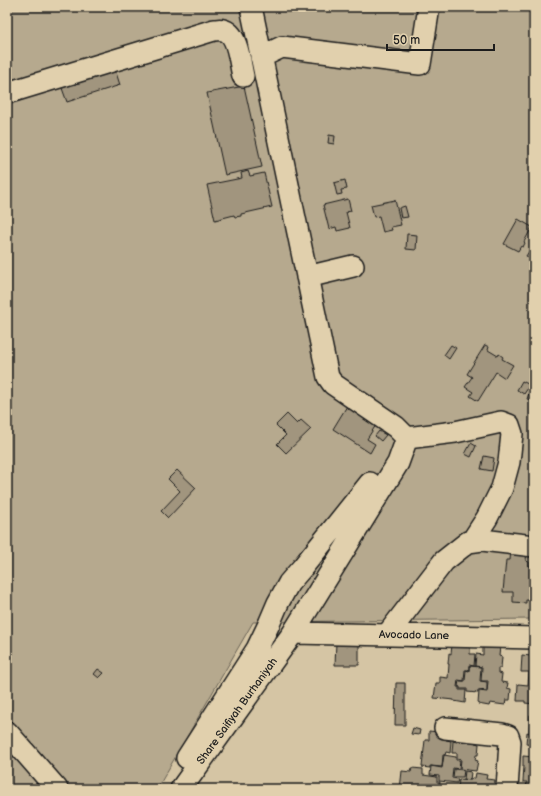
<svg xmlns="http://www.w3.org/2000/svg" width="541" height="796" font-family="'Balsamiq Sans',sans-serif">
  <rect width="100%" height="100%" fill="#d5c5a4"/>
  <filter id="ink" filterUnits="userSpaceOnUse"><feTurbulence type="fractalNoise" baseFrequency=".025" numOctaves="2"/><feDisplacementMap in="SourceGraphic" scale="8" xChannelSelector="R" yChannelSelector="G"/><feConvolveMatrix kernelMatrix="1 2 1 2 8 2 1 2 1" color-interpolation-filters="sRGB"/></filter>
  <g filter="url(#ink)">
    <!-- garden -->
    <path fill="#b6a98e" stroke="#696255" d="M7 7H534V619L253 622 157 789H7Z"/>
    <!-- building -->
    <path fill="#a1957e" stroke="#1c1c1c" d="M113 63 120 85 67 102 59 80Z
      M244 86 262 167 225 175 207 93Z
      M329 135 335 136 334 144 328 143Z
      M248 171 250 176 264 173 272 207 241 214V216L235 217 234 215 215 220 207 185 242 178 241 173Z
      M345 180 347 189 341 190 342 194 337 195 334 183Z
      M348 199 351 211 346 212 350 228 337 231 336 227 329 229 323 205Z
      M395 200 401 225 391 227 392 230 383 232 379 216 374 217 371 205Z
      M405 206 408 217 401 218 399 208Z
      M518 219 532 227 524 242 525 243 523 247 521 246 518 251 504 244Z
      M407 234 417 235 416 250 406 249Z
      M530 250 534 252V261L526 256Z
      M451 345 456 348 449 359 444 355Z
      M485 345 489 347 488 350 498 356 499 354 503 357 502 359 513 365 505 378 496 372 478 401 470 396 473 392 465 387 472 377 467 374Z
      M522 381 530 385 524 394 517 390Z
      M533 381H534V401L527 399Z
      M347 406 376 425 367 439 375 444 370 453 333 429Z
      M287 414 297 424 301 420 311 429 286 453 277 444 286 435 276 425Z
      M379 431 386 435 381 441 375 436Z
      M471 443 476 446 471 457 465 454Z
      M484 456 494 458 492 471 481 469Z
      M177 470 196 488 168 518 161 511 180 491 168 479Z
      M511 550 527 551 526 561 529 562V566H534V601L526 600V603L513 602V592H503L506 560H510Z
      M336 642H359V665H335Z
      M452 645 470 646V654H475L474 666 469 665V670H465L464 681 458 680 457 687H459V690H466L465 703 454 701V700L434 698 436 683H440V677L448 678 449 664H448L449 653 451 654Z
      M483 645 500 647 499 656 502 657 501 668H498V673L502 674 501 682 508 683 507 688 511 689 510 700H506L505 705 490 703 489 706 478 704 479 691 487 692 488 681H481L482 667 475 666 476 654 483 655Z
      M531 651 534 652V704L525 703V701H517L518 684 528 685 529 672H521L522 655 531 656Z
      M469 666 481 667 480 681 487 682V691L478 690V693L467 692V689H460V687L458 686 459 681H465L466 670 469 671Z
      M98 669 104 673 99 678 94 674Z
      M396 683H405V725H395Z
      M534 713V745L526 744 527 732 529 733 530 715H534Z
      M413 728 420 730 419 735 411 734Z
      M429 731 447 733 446 740 451 741 450 753 446 752 445 755H443L442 767 430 766V768L422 767 425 740H429Z
      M458 734 476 736 475 743 479 744 478 755H476L475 760 478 761 476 771 460 769 461 759 457 758V753H452L453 741 457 742Z
      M444 755 456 757V760H460L459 769 453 768 452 778 458 779 457 783 439 781V776L430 775 431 766 442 768Z
      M523 756 534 757V788H526L527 782H523L524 766H523Z
      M412 768 423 769V775L437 777V782H440L439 789H400L402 771 411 772Z
      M454 769 464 770 463 777H453Z
      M465 771 471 772 470 780 464 779Z
      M476 773 487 775 486 779 495 780 494 789H458L459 779 471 780 472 778H475Z"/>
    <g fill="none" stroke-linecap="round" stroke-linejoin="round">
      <!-- minor casing -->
      <g stroke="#1c1c1c" stroke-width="24">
        <path id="minor" d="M261 57 282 47 420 64 429 7
          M7 93 214 30C216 30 220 29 223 30 238 33 240 64 243 76
          M307 277 353 266
          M407 438 455 432 501 422 509 425 512 434 509 462 502 488 487 518 472 541
          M293 633 534 638
          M387 635 444 561 468 542 482 540 534 546
          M445 728 502 734 508 736 510 742 507 789
          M7 732 57 789
          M187 758 257 649 269 624 278 603 289 583 302 568 370 483
          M181 789 293 633 398 463 407 438 396 427 333 384 328 377 251 7"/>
      </g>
      <!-- minor -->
      <use href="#minor" stroke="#e1d0ad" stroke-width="21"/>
    </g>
  </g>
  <g text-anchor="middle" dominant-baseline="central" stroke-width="3" stroke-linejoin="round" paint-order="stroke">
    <!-- street labels -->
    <g font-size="11" fill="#1c1c1c" stroke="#e1d0ad">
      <text transform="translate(414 635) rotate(1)">Avocado Lane</text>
      <text transform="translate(237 711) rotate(-54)">Share Saifiyah Burhaniyah</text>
    </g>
  </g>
  <!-- margin -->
  <rect width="541" height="796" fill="none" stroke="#e1d0ad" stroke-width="24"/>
  <rect x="12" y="12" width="517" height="772" fill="none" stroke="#1c1c1c" stroke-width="1.5" filter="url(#ink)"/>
  <!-- scale -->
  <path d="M387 44v6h107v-6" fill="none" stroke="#1c1c1c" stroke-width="2"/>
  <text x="393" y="44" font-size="12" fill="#1c1c1c" stroke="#e1d0ad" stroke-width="3" paint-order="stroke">50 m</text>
</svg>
